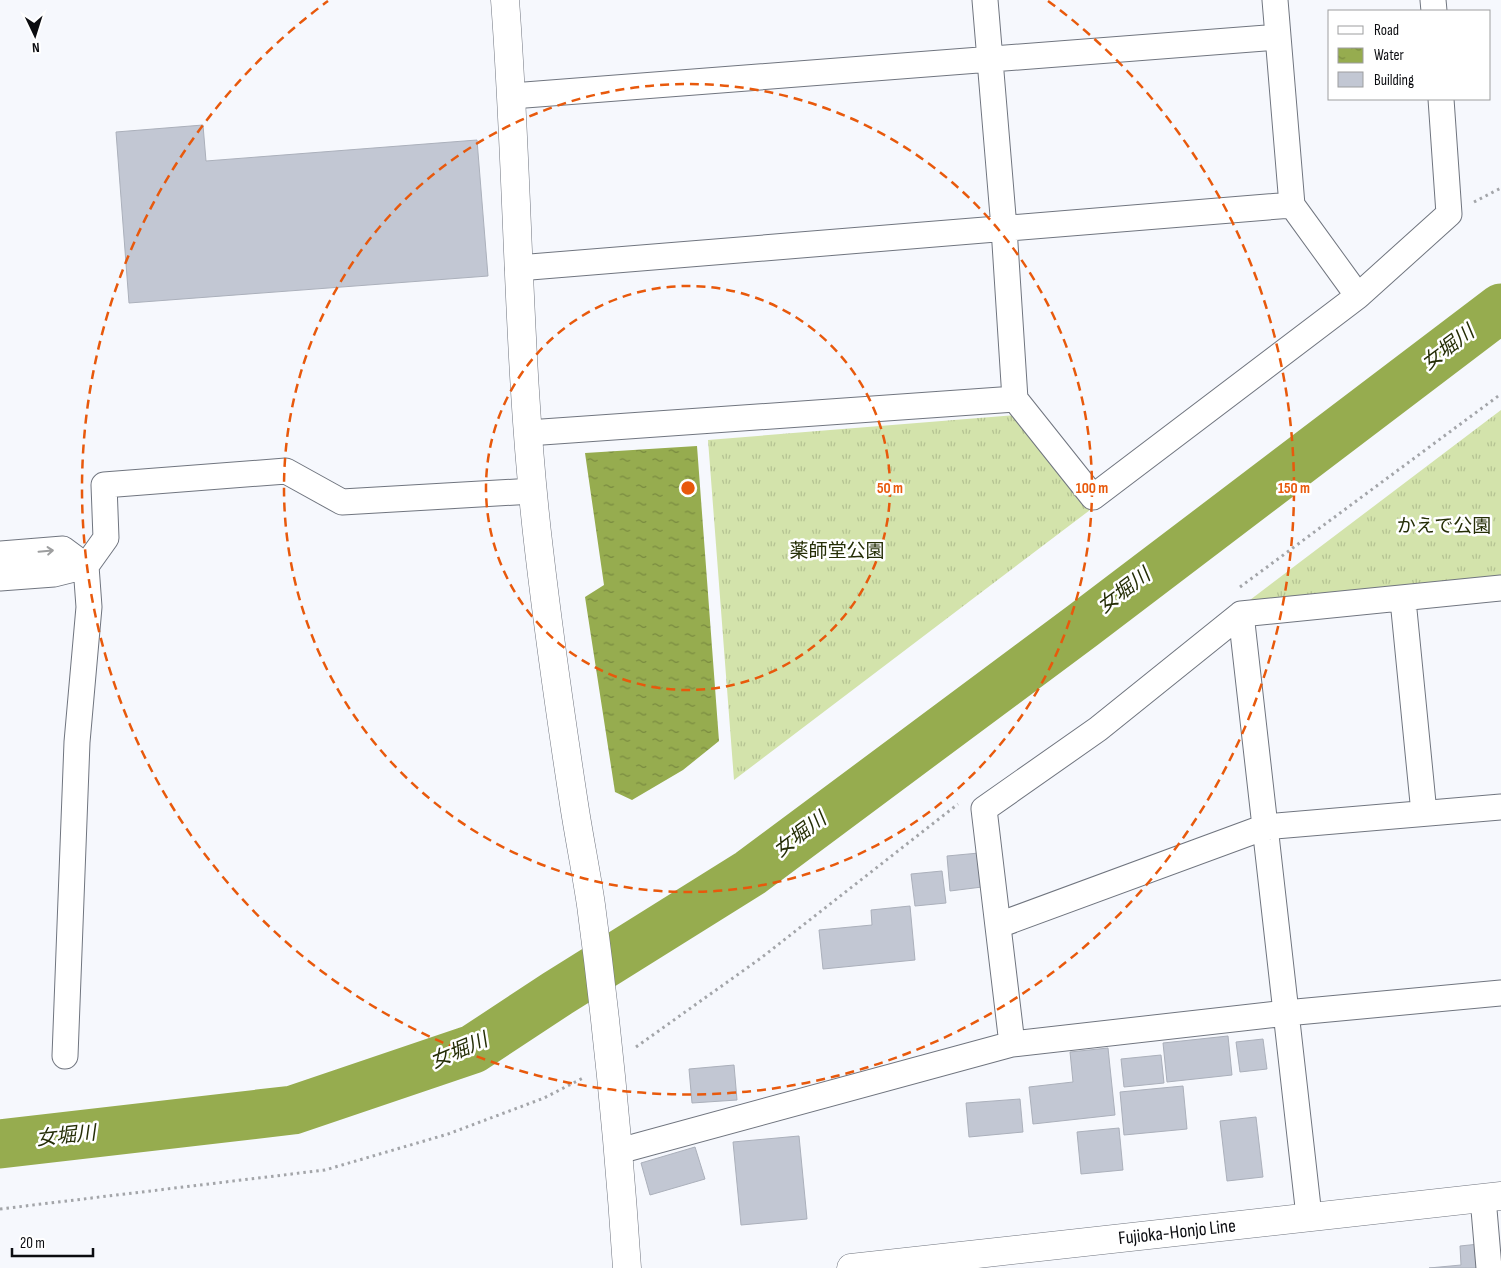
<svg xmlns="http://www.w3.org/2000/svg" width="1501" height="1268" font-family="'Sofia Sans Condensed','Noto Sans JP',sans-serif">
  <defs>
    <pattern id="grass-tufts" width="24" height="20" patternUnits="userSpaceOnUse" patternTransform="scale(1.25)"><rect width="24" height="20" fill="#d3e3ab"/><path d="M3 7l-1-3M5 7V3M7 7l1-3M15 17l-1-3M17 17v-4M19 17l1-3" fill="none" stroke="#b4c292"/></pattern>
    <pattern id="water-ripples" width="26" height="14" patternUnits="userSpaceOnUse" patternTransform="scale(1.25)"><rect width="26" height="14" fill="#96ac4f"/><path d="M2 4q2-2 4 0t4 0M15 11q2-2 4 0t4 0" fill="none" stroke="#798a40"/></pattern>
  </defs>
  <rect width="100%" height="100%" fill="#f6f8fd"/>
  <!-- grass -->
  <path fill="url(#grass-tufts)" d="M1501 410V578L1246 603Z
    M1016 415 1090 510 734 780 708 440Z"/>
  <!-- water -->
  <path fill="url(#water-ripples)" d="M697 446 719 741 683 770 632 800 615 792 585 597 604 585 585 453Z"/>
  <g fill="none" stroke-linecap="round" stroke-linejoin="round">
    <!-- river -->
    <path stroke="#96ac4f" stroke-width="49" d="M0 1144 293 1110 473 1049 558 993 750 873 1082 626 1501 308"/>
  </g>
  <!-- building -->
  <path fill="#c2c7d3" stroke="#abb0bb" d="M203 125 206 161 477 140 488 276 129 303 116 132Z
    M979 853 982 887 950 891 947 856Z
    M942 871 946 903 915 906 911 874Z
    M910 906 915 960 823 969 819 930 872 925 871 910Z
    M1228 1036 1232 1075 1167 1082 1163 1043Z
    M1263 1039 1267 1069 1240 1072 1236 1042Z
    M1108 1048 1115 1115 1033 1124 1029 1087 1073 1082 1070 1052Z
    M1161 1055 1164 1083 1124 1087 1121 1059Z
    M734 1065 737 1100 692 1103 689 1069Z
    M1183 1086 1187 1129 1124 1135 1120 1092Z
    M1020 1099 1023 1132 969 1137 966 1103Z
    M1256 1117 1263 1177 1227 1181 1220 1121Z
    M1119 1128 1123 1170 1081 1174 1077 1132Z
    M799 1136 807 1219 741 1225 733 1142Z
    M695 1147 705 1179 650 1195 641 1163Z
    M1479 1244 1481 1268H1429L1461 1265 1460 1246Z"/>
  <g fill="none" stroke-linecap="round" stroke-linejoin="round">
    <!-- minor casing -->
    <g stroke="#70757f" stroke-width="27">
      <path id="minor" d="M1275 0 1292 205 1358 296
        M1433 0 1434 11
        M512 96 1278 37
        M518 268 1292 205
        M1015 399 1093 497 1358 296 1449 214 1441 99
        M528 433 1015 399 1004 228 985 0
        M0 554 63 549 86 566
        M0 578 54 574 86 566
        M1403 600 1424 813
        M1241 614 1309 1216
        M999 925 1265 827 1501 807
        M1012 1044 984 809 1098 729 1241 614 1501 588
        M65 1056 77 742 89 607 86 566 106 538 104 485 286 471 342 502 533 491
        M619 1151 1012 1044 1286 1013 1501 993
        M1483 1198 1489 1268"/>
    </g>
    <!-- tertiary casing -->
    <g stroke="#70757f" stroke-width="29">
      <path id="tertiary" d="M505 0C519 183 517 367 539 550 549 635 561 719 574 804 579 837 586 871 591 905 607 1025 619 1147 627 1268"/>
    </g>
    <!-- primary casing -->
    <g stroke="#70757f" stroke-width="29">
      <g id="primary">
        <path id="s1" d="M851 1268 1501 1196"/>
      </g>
    </g>
    <!-- path -->
    <path stroke="#a3a5a9" stroke-width="3" stroke-dasharray="2.5 4" stroke-linecap="butt" d="M1474 202 1501 188
      M1240 587 1501 394
      M636 1047 761 958 958 804
      M0 1209 325 1170 448 1134 544 1098 583 1078"/>
    <!-- minor -->
    <use href="#minor" stroke="#fff" stroke-width="25"/>
    <!-- tertiary -->
    <use href="#tertiary" stroke="#fff" stroke-width="28"/>
    <!-- primary -->
    <use href="#primary" stroke="#fff" stroke-width="28"/>
  </g>
  <!-- one-way arrows -->
  <defs><path id="oneway-shaft" d="M-6 0H5M1.5-3L5.5 0L1.5 3" fill="none" stroke-width="1.6" stroke-linecap="round" stroke-linejoin="round" transform="scale(1.25)"/></defs>
  <use stroke="#9d9e9f" href="#oneway-shaft" transform="translate(46 551) rotate(-5)"/>
  <!-- distance rings -->
  <g fill="none" stroke="#e8590c" stroke-width="2.5" stroke-dasharray="9 6">
    <circle cx="688" cy="488" r="202"/>
    <circle cx="688" cy="488" r="404"/>
    <path d="M1048 1A606 606 0 1 1 328 1"/>
  </g>
  <g text-anchor="middle" dominant-baseline="central" stroke-width="5" stroke-linejoin="round" paint-order="stroke">
    <!-- park labels -->
    <g font-size="19" fill="#252e06" stroke="#fff">
      <text x="1444" y="526">かえで公園</text>
      <text x="837" y="551">薬師堂公園</text>
    </g>
    <!-- street labels -->
    <g font-size="19" fill="#0b0c10" stroke="#fff">
      <text stroke="none"><textPath href="#s1" startOffset="328">Fujioka-Honjo Line</textPath></text>
    </g>
    <!-- water labels -->
    <g font-size="20" font-style="italic" fill="#252e06" stroke="#fff">
      <text transform="translate(1448 348) rotate(-37)">女堀川</text>
      <text transform="translate(1124 591) rotate(-37)">女堀川</text>
      <text transform="translate(800 835) rotate(-37)">女堀川</text>
      <text transform="translate(459 1051) rotate(-23)">女堀川</text>
      <text transform="translate(66 1136) rotate(-6)">女堀川</text>
    </g>
  </g>
  <circle cx="688" cy="488" r="8" fill="#e8590c" stroke="#fff" stroke-width="2.5"/>
  <g font-size="15" text-anchor="middle" font-weight="bold" fill="#e8590c" stroke="#fff" stroke-width="5" stroke-linejoin="round" paint-order="stroke">
    <text x="890" y="493">50 m</text>
    <text x="1092" y="493">100 m</text>
    <text x="1294" y="493">150 m</text>
  </g>
  <!-- legend -->
  <rect x="1328" y="10" width="162" height="90" fill="#ffffff" stroke="#9d9e9f"/>
  <rect x="1338" y="26" width="25" height="8" fill="#ffffff" stroke="#9d9e9f"/>
  <text x="1374" y="35" font-size="15" fill="#0b0c10">Road</text>
  <rect x="1338" y="48" width="25" height="15" fill="url(#water-ripples)" stroke="#9d9e9f"/>
  <text x="1374" y="60" font-size="15" fill="#0b0c10">Water</text>
  <rect x="1338" y="72" width="25" height="15" fill="#c2c7d3" stroke="#9d9e9f"/>
  <text x="1374" y="85" font-size="15" fill="#0b0c10">Building</text>
  <!-- north arrow -->
  <g transform="translate(35 35) rotate(176)" stroke="#ffffff" stroke-width="4" paint-order="stroke">
  <path d="M0-4L9 19L0 12L-9 19Z" fill="#0b0c10"/>
  <text y="-8" font-size="14" font-weight="bold" text-anchor="middle" fill="#0b0c10">N</text>
  </g>
  <!-- scale -->
  <path d="M12 1248v8h81v-8" fill="none" stroke="#0b0c10" stroke-width="2.5"/>
  <text x="20" y="1248" font-size="15" fill="#0b0c10" stroke="#ffffff" stroke-width="4" paint-order="stroke">20 m</text>
</svg>
